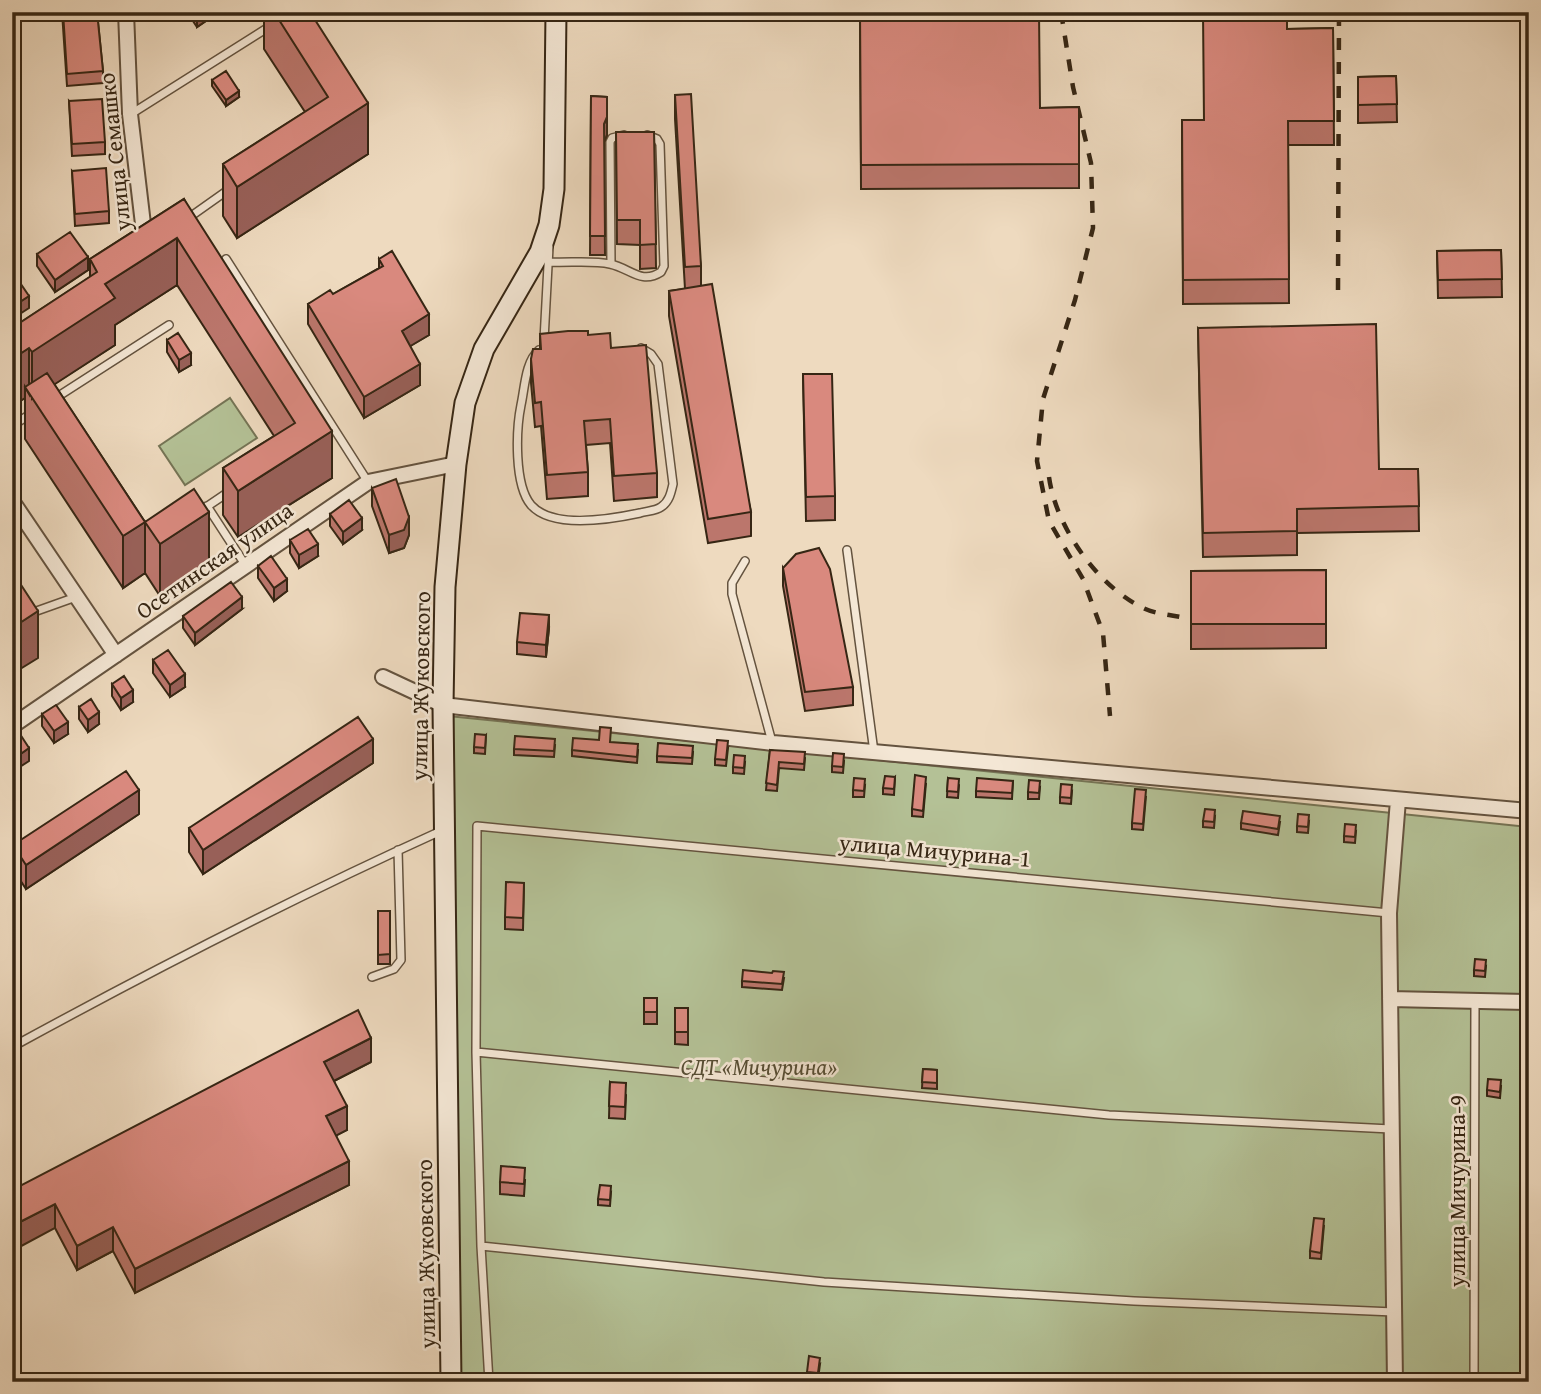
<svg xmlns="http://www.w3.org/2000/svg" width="1541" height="1394" font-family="'Gentium Book Plus',serif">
  <rect width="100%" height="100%" fill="#eedabf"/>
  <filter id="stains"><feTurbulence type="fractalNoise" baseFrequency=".00286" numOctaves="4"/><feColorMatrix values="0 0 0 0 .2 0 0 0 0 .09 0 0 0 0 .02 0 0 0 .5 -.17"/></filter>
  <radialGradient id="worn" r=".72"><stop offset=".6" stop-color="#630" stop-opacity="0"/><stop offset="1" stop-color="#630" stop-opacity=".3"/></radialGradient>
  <!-- green -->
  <path fill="#b4c196" stroke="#757455" stroke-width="2" d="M230 398 257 438 185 485 159 446Z
    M448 716 1529 827V1382H453Z"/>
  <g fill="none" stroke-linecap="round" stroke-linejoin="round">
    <!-- lane casing -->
    <g stroke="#64533f" stroke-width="10">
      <path id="lane" d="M131 114 272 25
        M187 219 228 190
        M226 259 368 482
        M550 262C569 263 592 260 610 264 630 268 641 285 661 272L664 266 660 144 657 139 647 135
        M611 264 610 142 612 138 624 135
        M544 340 549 247
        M539 350C525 362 525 387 521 405 516 430 514 485 531 505 553 530 612 519 640 513 646 511 656 511 661 507 669 502 671 493 673 484L658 364 651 354 641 348
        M54 399 169 325
        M12 426 32 413
        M207 506 246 566
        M199 512 230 491
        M847 550 874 752
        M745 561 732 583V594L772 742
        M31 613 76 597
        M372 977 394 969 401 960 398 850
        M12 1047C153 970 297 896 443 830
        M476 1052 1109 1115 1391 1129
        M481 1246 824 1282 1134 1301 1394 1312
        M489 1382 481 1246 476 1052 477 826 1389 913
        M1474 1382 1475 1001"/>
    </g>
    <!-- street casing -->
    <g stroke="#64533f" stroke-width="18">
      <path id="street" d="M126 12 130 114 145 241
        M12 501 116 655
        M383 677 443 705 773 743 1529 811
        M12 726 368 482 456 464
        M1390 999 1529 1002
        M1395 1382 1389 913 1398 800"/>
    </g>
    <!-- secondary casing -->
    <g stroke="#362614" stroke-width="23">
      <path id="secondary" d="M451 1382 443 705 445 587 456 464 465 403 484 349 540 252 549 225 554 189 556 12"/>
    </g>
    <!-- lane -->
    <use href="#lane" stroke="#f4e7d5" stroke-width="7"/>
    <!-- street -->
    <use href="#street" stroke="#f4e7d5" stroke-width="14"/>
    <!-- secondary -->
    <use href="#secondary" stroke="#f4e7d5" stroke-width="19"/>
    <!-- rail -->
    <path stroke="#362614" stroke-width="4.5" stroke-dasharray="12 12" stroke-linecap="butt" d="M1061 12 1073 87 1091 163 1093 228 1075 300 1043 399 1037 461 1049 521 1083 579 1103 633 1110 716
      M1338 290 1339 12
      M1049 477C1056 528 1098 586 1143 608 1155 614 1172 615 1185 618"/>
  </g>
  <!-- wall -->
  <path fill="#bb766c" stroke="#362614" stroke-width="2" d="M62 12H97L103 71V83L67 86Z
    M187 12H219L197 27Z
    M264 12H310L368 154 237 238 223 216V164L305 112 264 49Z
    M860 12 1040 108 1079 107V188L861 189Z
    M1333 28 1334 145H1288L1289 303 1183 304 1182 120H1204L1287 29Z
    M1396 76 1397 122 1358 123V77Z
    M212 80 239 97 226 106 212 86Z
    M675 95 701 266V286L751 512V536L708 543 669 316V291L685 289 675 119Z
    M591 96 607 97V135L604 142 605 255H590Z
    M69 101 105 142V154L72 156Z
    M616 132H654L656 268 640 269V245L617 244Z
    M72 171 109 211V223L75 226Z
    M184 199 332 478 238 537 223 515V468L274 436 177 285 115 325V345L54 384 145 522 209 563 160 596 145 573 123 588 25 439V398L12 406V328L90 277V259Z
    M1501 250 1502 297 1438 298 1437 251Z
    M37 254 88 270 55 292 37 266Z
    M379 259 429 335 410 346 420 385 364 418 308 324V304L333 294 379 268Z
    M1198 328 1379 469H1418L1419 531 1297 533V555L1203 557Z
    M540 334 588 335 611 348 657 473V497L614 501 610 443 586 445 588 472V496L547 499 541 426 535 427 531 383V359L540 349Z
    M167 340 191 365 179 372 167 352Z
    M803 374 835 496V520L806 521Z
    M372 488 409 535 404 548 389 553 372 506Z
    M330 514 362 530 343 544 330 526Z
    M290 540 318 556 299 568 290 553Z
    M258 566 287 591 274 601 258 578Z
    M783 568 853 687V705L805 711 783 586Z
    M1326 570V648L1191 649V571Z
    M242 609 195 645 183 628V616Z
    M549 628 546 657 517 654V642Z
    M153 660 185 687 170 697 153 673Z
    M112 684 133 702 121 710 112 696Z
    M79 707 99 724 88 732 79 719Z
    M42 714 68 734 54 743 42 726Z
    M486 735 485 754 474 753V747Z
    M555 745 554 757 514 755V749Z
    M728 748 726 766 715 765V759Z
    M572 750H638L637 763 572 756Z
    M770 750 805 758 804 770 779 768 777 791 766 790Z
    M693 752 692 764 657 762V756Z
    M844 761 843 773 832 772V766Z
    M745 762 744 774 733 773V767Z
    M373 763 203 874 189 852V828Z
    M895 777 894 795 883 794V788Z
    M948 778 959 785 958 798 947 797Z
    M1013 781 1012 799 976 797V791Z
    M926 783 923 817 912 816V809Z
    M865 785 864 797H853V790Z
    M1040 787 1039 799H1028V792Z
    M1072 791 1071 804 1060 803V797Z
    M1146 796 1143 830 1132 829V823Z
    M139 814 26 889 13 869V845Z
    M1215 816 1214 828 1203 827V821Z
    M1309 821 1308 833 1297 832V826Z
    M1280 822 1278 835 1241 829V823Z
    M1356 831 1355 843 1344 842V836Z
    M524 883 523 930 505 929V917Z
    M378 911H390V964H378Z
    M1486 966 1485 977 1474 976V970Z
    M784 978 782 990 742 987V981Z
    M644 998H657V1024H644Z
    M675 1008H688V1045L675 1044Z
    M371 1062 334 1081 347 1130 336 1135 349 1185 135 1293 113 1251 77 1270 55 1228 12 1190Z
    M923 1069 937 1070V1089L922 1088Z
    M610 1082 626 1095 625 1119 609 1118Z
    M1501 1086 1500 1098 1487 1096V1090Z
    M525 1180 524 1196 500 1194V1182Z
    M611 1192 610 1206 598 1205V1199Z
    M1324 1225 1321 1259 1310 1258V1251Z
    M820 1364 818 1379 807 1378V1372Z"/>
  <!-- shaded-wall -->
  <path fill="#986058" stroke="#362614" stroke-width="2" d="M201 12H219L197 27V15Z
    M239 91V97L226 106V100Z
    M368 103V154L237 238V187Z
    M607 117V135L604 142V124Z
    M177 238V285L115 325V345L32 399V352L105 284Z
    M88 257V270L55 292V280Z
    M29 296V308L12 319V307Z
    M429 314V335L402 351V331Z
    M29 348V394L25 387V398L12 406V359Z
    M191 353V365L179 372V360Z
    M420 364V385L364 418V397Z
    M332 431V478L238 537V491Z
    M209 512V563L160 596V544Z
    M409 517V535L404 548 389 553V535Z
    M362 518V530L343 544V532Z
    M145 522V573L123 588V536Z
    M318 544V556L299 568V555Z
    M287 579V591L274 601V588Z
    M242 597V609L195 645V633Z
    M38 611V658L12 674V628Z
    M549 615V628L546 657V645Z
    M185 674V687L170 697V685Z
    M133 690V702L121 710V698Z
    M99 712V724L88 732V720Z
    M68 722V734L54 743V731Z
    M373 739V763L203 874V850Z
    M29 748V761L12 772V760Z
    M139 790V814L26 889V865Z
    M371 1038V1062L324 1086V1062Z
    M347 1106V1130L326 1141V1116Z
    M349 1161V1185L135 1293V1269Z
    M55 1204V1228L12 1251V1226Z
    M113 1227V1251L77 1270V1246Z"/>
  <!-- building -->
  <path fill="#d9897e" stroke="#362614" stroke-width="2" d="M63 12H97L103 71 67 74Z
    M274 12H310L368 103 237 187 223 164 328 97Z
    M860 12H1039L1040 108 1079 107V164L861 165Z
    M1203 12H1287V29L1333 28 1334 121H1288L1289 279 1183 280 1182 120H1204Z
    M226 71 239 91 226 100 212 80Z
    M1396 76 1397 104 1358 105V77Z
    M691 94 701 266 685 267 675 95Z
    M591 96 607 97V117L604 124 605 236H590Z
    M102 99 105 142 72 144 69 101Z
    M616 132H654L656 244 640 245V220H617Z
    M106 168 109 211 75 214 72 171Z
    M184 199 332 431 238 491 223 468 295 423 177 238 105 284 115 298 32 352 29 348 12 359V328L97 272 90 259Z
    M70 232 88 257 55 280 37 254Z
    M1501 250 1502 279 1438 280 1437 251Z
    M392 251 429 314 402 331 420 364 364 397 308 304 330 290 333 294 383 266 379 259Z
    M12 271 29 296 12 307Z
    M712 284 751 512 708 519 669 291Z
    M1376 324 1379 469H1418L1419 506 1297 509V531L1203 533 1198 328Z
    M568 331H588V335L610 333 611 348 646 345 657 473 614 476 610 419 584 421 588 472 547 475 541 402 535 403 531 359 533 349H541L540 334Z
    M178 333 191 353 179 360 167 340Z
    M47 373 145 522 123 536 25 387Z
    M803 374H832L835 496 806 497Z
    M396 479 409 517 404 530 389 535 372 488Z
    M194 489 209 512 160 544 145 522Z
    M349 500 362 518 343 532 330 514Z
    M308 529 318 544 299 555 290 540Z
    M819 548 830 569 853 687 805 692 783 568 796 554Z
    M271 556 287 579 274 588 258 566Z
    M1326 570V624H1191V571Z
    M12 571 38 611 12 628Z
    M231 582 242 597 195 633 183 616Z
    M520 613 549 615 546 645 517 642Z
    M168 650 185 674 170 685 153 660Z
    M124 676 133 690 121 698 112 684Z
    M91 699 99 712 88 720 79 707Z
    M56 705 68 722 54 731 42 714Z
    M358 717 373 739 203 850 189 828Z
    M600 727 611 728 610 742 638 744 637 757 572 750 573 738 599 740Z
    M18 731 29 748 12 760V735Z
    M475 734 486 735 485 748 474 747Z
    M515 736 555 739 554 751 514 749Z
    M717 740 728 741 726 760 715 759Z
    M658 743 693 746 692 758 657 756Z
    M770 750 805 752 804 764 779 762 777 785 766 783Z
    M833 753 844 754 843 767 832 766Z
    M734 755 745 756 744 768 733 767Z
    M126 771 139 790 26 865 13 845Z
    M915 775 926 777 923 811 912 809Z
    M885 776 895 777 894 789 883 788Z
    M854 778 865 779 864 791 853 790Z
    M948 778 959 779 958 792 947 791Z
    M977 778 1013 781 1012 793 976 791Z
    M1029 780 1040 781 1039 793 1028 792Z
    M1061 784 1072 785 1071 798 1060 797Z
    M1135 789 1146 790 1143 824 1132 823Z
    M1205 809 1215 810 1214 822 1203 821Z
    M1243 811 1280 816 1278 829 1241 823Z
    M1298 814 1309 815 1308 827 1297 826Z
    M1345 824 1356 825 1355 837 1344 836Z
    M506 882 524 883 523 918 505 917Z
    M378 911H390V954L378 955Z
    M1475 959 1486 960 1485 971 1474 970Z
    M743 970 772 973 773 971 784 972 782 984 742 981Z
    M644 998H657V1012H644Z
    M675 1008H688V1032H675Z
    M358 1010 371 1038 324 1062 347 1106 326 1116 349 1161 135 1269 113 1227 77 1246 55 1204 12 1226V1190Z
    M923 1069 937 1070V1083L922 1082Z
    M1488 1079 1501 1080 1500 1092 1487 1090Z
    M610 1082 626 1083 625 1107 609 1106Z
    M501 1166 525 1168 524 1184 500 1182Z
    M600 1185 611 1186 610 1200 598 1199Z
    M1314 1218 1324 1219 1321 1253 1310 1251Z
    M809 1356 820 1358 818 1373 807 1372Z
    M1281 1379 1292 1380V1382H1280Z
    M1436 1380 1455 1381V1382H1436Z"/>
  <g text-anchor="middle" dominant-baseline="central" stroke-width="5" stroke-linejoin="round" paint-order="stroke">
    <!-- street labels -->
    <g font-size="23" fill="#362614" stroke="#f4e7d5">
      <text transform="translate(114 152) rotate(-96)">улица Семашко</text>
      <text transform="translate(214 560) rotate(-35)">Осетинская улица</text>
      <text transform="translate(420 686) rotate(-89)">улица Жуковского</text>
      <text transform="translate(935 850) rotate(5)">улица Мичурина-1</text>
      <text transform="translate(1456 1191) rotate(-90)">улица Мичурина-9</text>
      <text transform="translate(425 1254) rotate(-91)">улица Жуковского</text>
    </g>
    <!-- park labels -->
    <g font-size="23" font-style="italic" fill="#564d34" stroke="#f4e7d5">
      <text x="759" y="1066">СДТ «Мичурина»</text>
    </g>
  </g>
  <!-- margin -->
  <rect width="1541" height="1394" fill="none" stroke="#eedabf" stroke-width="42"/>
  <rect x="14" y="14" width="1513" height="1366" fill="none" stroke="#362614" stroke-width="3.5"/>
  <rect x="21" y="21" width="1499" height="1352" fill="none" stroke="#362614" stroke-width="2"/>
  <rect width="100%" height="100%" filter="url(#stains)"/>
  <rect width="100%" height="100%" fill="url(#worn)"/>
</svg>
